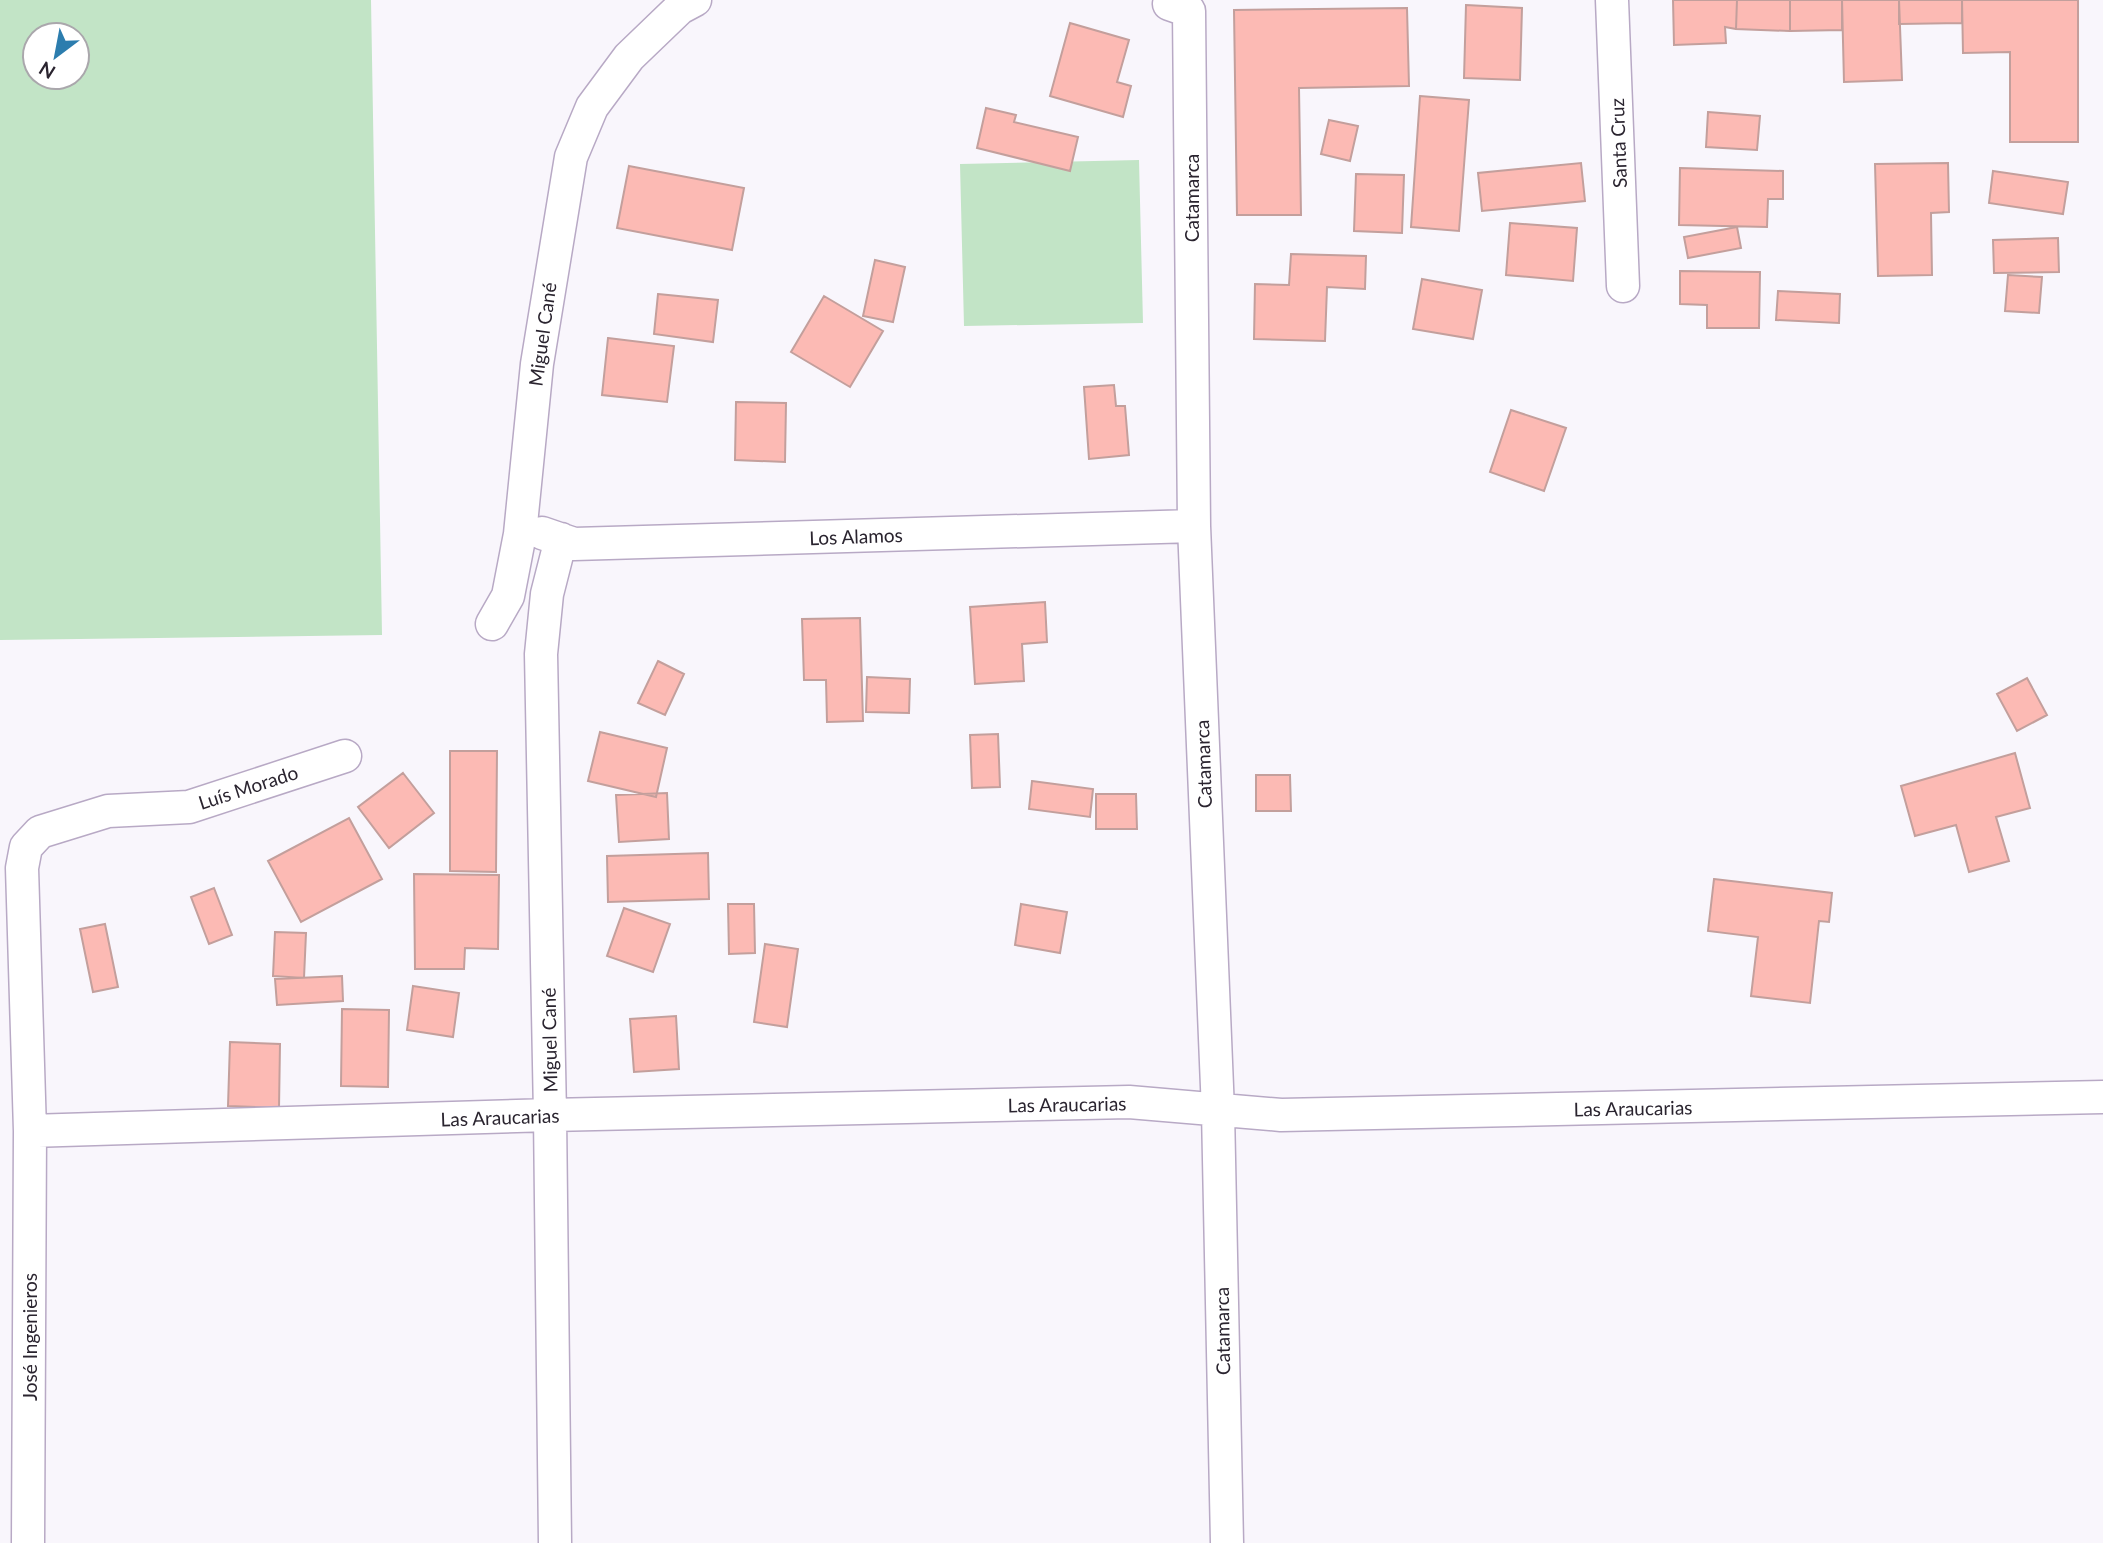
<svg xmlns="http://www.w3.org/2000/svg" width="2103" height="1543" font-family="Lato,sans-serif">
  <rect width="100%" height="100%" fill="#f9f6fc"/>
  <!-- green -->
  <path fill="#c2e4c6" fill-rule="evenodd" d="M0 0H371L382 635 0 640ZM35 35H77V77H35Z
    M1139 160 1143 323 964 326 960 164Z"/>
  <!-- building -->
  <path fill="#fcbab4" stroke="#c39f9c" stroke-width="2" d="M1673 0H1737L1736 29 1725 27 1726 43 1674 45Z
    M1737 0H1790V31L1736 29Z
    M1790 0H1842V30L1790 31Z
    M1842 0H1899L1902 80 1844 82Z
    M1899 0H1962V23L1899 24Z
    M1962 0H2078V142H2010V52L1963 53Z
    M1466 5 1522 8 1520 80 1464 78Z
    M1407 8 1409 86 1299 88 1301 215H1237L1234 10Z
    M1070 23 1129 40 1117 82 1131 86 1123 117 1050 96Z
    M1420 96 1469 100 1459 231 1411 227Z
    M986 108 1016 115 1014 122 1078 137 1070 171 977 148Z
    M1708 112 1760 116 1757 150 1706 147Z
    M1329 120 1358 126 1350 161 1321 154Z
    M1581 163 1585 201 1482 211 1478 173Z
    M1948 163 1949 212 1931 213 1932 275 1878 276 1875 164Z
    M629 166 744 188 732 250 617 228Z
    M1680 168 1783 171V199H1768L1767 227 1679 225Z
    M1993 171 2068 182 2063 214 1989 203Z
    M1356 174 1404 175 1402 233 1354 231Z
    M1510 223 1577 228 1573 281 1506 275Z
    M1737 227 1741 248 1688 258 1684 237Z
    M2058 238 2059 272 1994 273 1993 240Z
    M1291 254 1366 256 1365 289 1327 287 1325 341 1254 339 1255 284 1289 285Z
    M875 260 905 267 893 322 863 316Z
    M1680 271 1760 272 1759 328H1707V305L1680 304Z
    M2008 275 2042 277 2039 313 2005 311Z
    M1422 279 1482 290 1473 339 1413 329Z
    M1778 291 1840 294 1839 323 1776 320Z
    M658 294 718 300 713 342 654 334Z
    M824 296 883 331 850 387 791 352Z
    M608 338 674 346 667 402 602 395Z
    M1114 385 1116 406H1125L1129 455 1089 459 1084 387Z
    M736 402 786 403 785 462 735 460Z
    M1511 410 1566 428 1544 491 1490 472Z
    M1045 602 1047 642 1022 644 1024 681 975 684 970 607Z
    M860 618 863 721 827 722 826 680H804L802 619Z
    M658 661 684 674 665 715 638 703Z
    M867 677 910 679 909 713 866 712Z
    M2027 678 2047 715 2017 731 1997 694Z
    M600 732 667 748 656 797 588 781Z
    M998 734 1000 787 972 788 970 735Z
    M450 751H497L496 872 450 871Z
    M2015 753 2030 808 1996 817 2009 861 1969 872 1956 825 1915 836 1901 786Z
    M403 773 434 813 389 848 358 807Z
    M1256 775H1290L1291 811H1256Z
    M1032 781 1093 789 1090 817 1029 809Z
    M667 793 669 839 619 842 616 795Z
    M1096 794H1136L1137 829H1096Z
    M349 818 382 879 301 922 268 861Z
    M708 853 709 899 608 902 607 856Z
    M414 874 499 875 498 949 465 948 464 969H415Z
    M1714 879 1832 893 1829 922 1819 921 1810 1003 1751 996 1758 937 1708 931Z
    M214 888 232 935 209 944 191 897Z
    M728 904H754L755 953 729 954Z
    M1021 904 1067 912 1060 953 1015 945Z
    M624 908 670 924 653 972 607 956Z
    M105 924 118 987 93 992 80 929Z
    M275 932 306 933 304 978 273 976Z
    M765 944 798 949 787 1027 754 1022Z
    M342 976 343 1001 277 1005 275 979Z
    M413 986 459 993 453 1037 407 1030Z
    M342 1009 389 1010 388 1087 341 1086Z
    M676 1016 679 1069 634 1072 630 1019Z
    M230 1042 280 1044 279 1108 228 1106Z"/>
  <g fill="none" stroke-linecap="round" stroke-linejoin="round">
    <!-- street casing -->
    <g stroke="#b8a9c5" stroke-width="35">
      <path id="street" d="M1170 0 1169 4 1189 11 1194 526 1218 1111 1227 1543
        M1612 0 1623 286
        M542 533 574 544 1194 526
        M492 624 508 596 520 534 537 364 571 157 592 107 629 57 680 8 695 0
        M30 1131 550 1115 1129 1102 1281 1115 2103 1097
        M28 1543 30 1131 22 868 26 847 40 832 108 811 189 807 345 756
        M555 1543 550 1115 541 654 547 594 561 539"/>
    </g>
    <!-- street -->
    <use href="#street" stroke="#fff" stroke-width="32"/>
  </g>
  <g text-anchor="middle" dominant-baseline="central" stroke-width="6" stroke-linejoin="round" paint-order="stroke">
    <!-- street labels -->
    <g font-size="19" fill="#2a242f" stroke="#fff">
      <text transform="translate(1618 143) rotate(-92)">Santa Cruz</text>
      <text transform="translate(1191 198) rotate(-90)">Catamarca</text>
      <text transform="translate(542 334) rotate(-82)">Miguel Cané</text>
      <text transform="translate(856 536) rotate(-2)">Los Alamos</text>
      <text transform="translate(1203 764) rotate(-92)">Catamarca</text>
      <text transform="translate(248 787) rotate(-18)">Luís Morado</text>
      <text transform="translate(549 1040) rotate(-91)">Miguel Cané</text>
      <text transform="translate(1067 1104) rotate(-1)">Las Araucarias</text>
      <text transform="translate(1633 1108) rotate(-1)">Las Araucarias</text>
      <text transform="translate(500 1117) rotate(-2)">Las Araucarias</text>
      <text transform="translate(1222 1331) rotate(-91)">Catamarca</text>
      <text transform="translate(29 1337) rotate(-90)">José Ingenieros</text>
    </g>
  </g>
  <!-- north arrow -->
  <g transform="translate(56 56) rotate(212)"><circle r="33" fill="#ffffff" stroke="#aaa7ac" stroke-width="2"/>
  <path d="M0-5L12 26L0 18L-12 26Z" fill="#2c7dae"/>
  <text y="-10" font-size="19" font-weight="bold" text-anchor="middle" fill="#2a242f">N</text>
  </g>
</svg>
